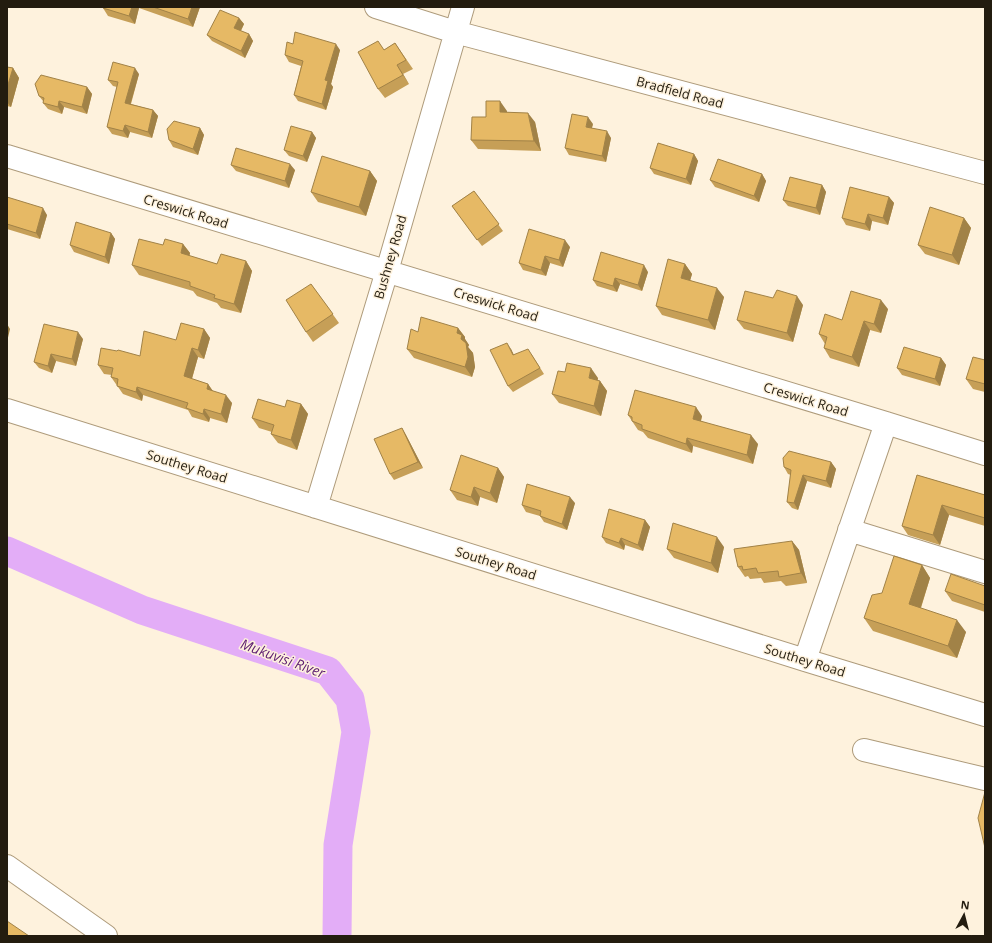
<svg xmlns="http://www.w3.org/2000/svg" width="992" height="943" font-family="'Open Sans',sans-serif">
  <rect width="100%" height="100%" fill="#fef2dd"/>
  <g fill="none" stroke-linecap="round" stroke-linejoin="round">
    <!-- river -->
    <path stroke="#e3adf7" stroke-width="29" d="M7 551 142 610 328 671 350 699 356 732 338 845 337 936"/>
    <!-- minor casing -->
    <g stroke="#ae9b7b" stroke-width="24">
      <path id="minor" d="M376 7 455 32 985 173
        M7 156 886 423 985 454
        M7 410 805 660 985 715
        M316 507 387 271 463 7
        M849 530 985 572
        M805 660 886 423
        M864 750 985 779
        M7 866 106 936"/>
    </g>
    <!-- minor -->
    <use href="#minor" stroke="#fff" stroke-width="22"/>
  </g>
  <!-- wall -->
  <path fill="#c69f57" d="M103 7H200L193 27 139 8 135 24 108 16 103 8Z
    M239 18 244 24 241 31 249 34 253 41 245 58 212 41 207 35Z
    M395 43 413 69 403 74 409 84 385 98 378 89 384 50Z
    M293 44 340 50 331 84 333 87 326 110 298 101 294 95 301 66 289 62 285 55Z
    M7 67 13 68 19 78 11 107 7 106Z
    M139 74 131 104 153 110 158 116 152 138 130 132 128 138 112 134 107 127 117 87 113 86 108 80Z
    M87 87 92 94 87 114 64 107 62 114 48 109 43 103V101L39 96Z
    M507 111V112L535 122 541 151 478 149 471 140 486 117Z
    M593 124 592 128 611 138 606 162 569 155 565 148Z
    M200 128 204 135 198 155 173 147 169 140Z
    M312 132 316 138 307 162 289 156 284 150Z
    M694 154 698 161 691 185 654 174 650 168Z
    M231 165 295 170 289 188 236 171Z
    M370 171 377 181 366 216 318 202 311 192Z
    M762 174 766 181 759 202 715 187 710 180Z
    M822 185 826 192 820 215 788 206 783 200Z
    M474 191 503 231 482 246 452 206Z
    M7 197 47 215 40 239 7 229Z
    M889 197 894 203 888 225 872 221 870 231 846 225 842 218Z
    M964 218 971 228 959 265 925 254 918 245Z
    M111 233 115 239 109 264 74 252 70 245Z
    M183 244 190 253 189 256 217 264 246 261 252 271 241 313 221 308 217 303 197 296 193 291 139 275 132 265 163 245Z
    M570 247 563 267 550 263 546 276 523 270 519 263Z
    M685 264 692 274 690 280 724 297 715 330 662 315 656 306Z
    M648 272 642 291 620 284 617 292 597 286 593 280Z
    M311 284 339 323 313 342 306 332Z
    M773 298 803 305 793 342 744 329 737 320Z
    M888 309 881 333 870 330 859 367 830 358 824 348 825 344 819 334 842 320Z
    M458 328 465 337V339L469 345 468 347 473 353 475 367 472 377 414 358 407 349 418 332Z
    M204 329 210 338 204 359 198 357 192 379 208 384 213 391 232 403 227 423 210 418 209 422 192 417 188 410 143 395 142 401 123 394 111 377 112 375 104 374 98 365 140 356 176 340Z
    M83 339 76 366 56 361 52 373 39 368 34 362Z
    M511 349 514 355H532L544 374 513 392 508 386Z
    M941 358 946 365 940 386 902 375 897 368Z
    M985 360V392L973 389 966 379Z
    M565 372 598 378 597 381H600L607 391 601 416 559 403 552 394Z
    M301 404 308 414 297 450 278 443 271 434 272 432 259 428 252 418 285 407Z
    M628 415 702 416 701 421 758 444 753 464 693 446 692 453 648 438 643 432 638 430Z
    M402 428 406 435 423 468 394 480 390 474Z
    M831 462 836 469 831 488 807 481 798 510 792 508 787 502 791 475 788 474 784 467Z
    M498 468 504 477 497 503 480 497 478 506 457 500 450 490Z
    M917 475 985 495V526L949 515 940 545 908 535 902 526Z
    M575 503 567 530 544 522 540 516 526 512 522 505Z
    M645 520 650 527 643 551 625 545 624 550 606 543 602 537Z
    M792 541 799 550 807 583 786 586 781 581 764 583 761 578 750 579 748 576 745 577 738 567Z
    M724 547 718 573 674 558 667 549Z
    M922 565 930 578 921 608 966 632 957 658 873 631 864 618 882 593Z
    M985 586V612L952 601 945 591Z"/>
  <!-- shaded-wall -->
  <path fill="#a18247" d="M132 7H138L139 8 135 24 129 16Z
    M192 7H200L193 27 188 19Z
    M239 18 244 24 239 34 234 28Z
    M249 34 253 41 245 58 241 51Z
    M336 44 340 50 331 84 333 87 326 110 322 104 325 80Z
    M397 65 403 74 409 84 403 75Z
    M13 68 19 78 11 107 7 102V88Z
    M135 68 139 74 129 109 125 103Z
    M87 87 92 94 87 114 82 107Z
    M59 101 64 107 62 114 58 107Z
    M500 101 507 111V122L500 112Z
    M153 110 158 116 152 138 148 132Z
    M528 113 535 122 541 151 534 141Z
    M588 117 593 124 590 133 586 127Z
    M125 125 130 132 128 138 123 131Z
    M200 128 204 135 198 155 193 149Z
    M607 131 611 138 606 162 602 156Z
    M312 132 316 138 307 162 303 156Z
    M694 154 698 161 691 185 686 179Z
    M290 164 295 170 289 188 285 181Z
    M370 171 377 181 366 216 359 207Z
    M762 174 766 181 759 202 754 196Z
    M822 185 826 192 820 215 816 208Z
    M889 197 894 203 888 225 883 218Z
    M43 208 47 215 40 239 36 233Z
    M868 214 872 221 870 231 865 224Z
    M964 218 971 228 959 265 952 255Z
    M111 233 115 239 109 264 105 257Z
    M565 240 570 247 563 267 559 260Z
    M183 244 190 253 188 263 181 253Z
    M545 256 550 263 546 276 541 270Z
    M246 261 252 271 241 313 234 304Z
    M685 264 692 274 688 288 681 278Z
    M644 265 648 272 642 291 638 285Z
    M615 278 620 284 617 292 613 286Z
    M717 288 724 297 715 330 708 320Z
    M797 296 803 305 793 342 787 333Z
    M881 300 888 309 881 333 874 324Z
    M864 321 870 330 859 367 852 357Z
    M7 324 10 329 7 342Z
    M458 328 465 337V339L469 345 468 347 473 353 475 367 472 377 465 367 457 333Z
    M204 329 210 338 204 359 198 350Z
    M78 332 83 339 76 366 72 359Z
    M507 343 511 349 517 362 513 355Z
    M192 348 198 357 190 385 184 376Z
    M51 354 56 361 52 373 48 366Z
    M941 358 946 365 940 386 935 379Z
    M591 368 598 378 596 388 589 378Z
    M600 381 607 391 601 416 594 406Z
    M208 384 214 393 207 389Z
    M137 387 143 395 142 401 136 392Z
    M226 395 232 403 227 423 221 414Z
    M301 404 308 414 297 450 291 440Z
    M696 407 702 416 699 428 693 419Z
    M204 409 210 418 209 422 203 414Z
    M402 428 406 435 423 468 418 462Z
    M751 435 758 444 753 464 747 455Z
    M687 438 693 446 692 453 686 444Z
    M831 462 836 469 831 488 826 481Z
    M498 468 504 477 497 503 490 493Z
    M803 475 807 481 798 510 794 503Z
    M474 487 480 497 478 506 471 497Z
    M570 497 575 503 567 530 562 524Z
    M942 505 949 515 940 545 933 535Z
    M645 520 650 527 643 551 638 545Z
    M717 537 724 547 718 573 711 563Z
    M621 538 625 545 624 550 619 543Z
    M792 541 799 550 807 583 801 573Z
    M922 565 930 578 918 616 909 604Z
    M957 620 966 632 957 658 948 646Z"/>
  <!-- building -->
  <path fill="#e6b965" stroke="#a18247" d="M103 7H132L129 16 103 8Z
    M153 7H192L188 19Z
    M220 10 239 18 234 28 249 34 241 51 207 35Z
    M295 32 336 44 325 80 328 81 322 104 294 95 303 61 285 55 287 42 293 44Z
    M378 41 384 50 395 43 406 60 397 65 403 75 378 89 358 52Z
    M113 62 135 68 125 103 153 110 148 132 125 125 123 131 107 127 118 82 108 80Z
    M7 67 13 68 7 88Z
    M41 75 87 87 82 107 59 101 58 107 43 103 44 98 39 96 35 84Z
    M486 101H500V112L528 113 534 141 471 140 472 117H486Z
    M572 114 588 117 586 127 607 131 602 156 565 148Z
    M174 121 200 128 193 149 169 140 167 129Z
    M291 126 312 132 303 156 284 150Z
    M658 143 694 154 686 179 650 168Z
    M236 148 290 164 285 181 231 165Z
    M322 156 370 171 359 207 311 192Z
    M718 159 762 174 754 196 710 180Z
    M790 177 822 185 816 208 783 200Z
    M850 187 889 197 883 218 868 214 865 224 842 218Z
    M474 191 499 224 477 240 452 206Z
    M7 197 43 208 36 233 7 224Z
    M930 207 964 218 952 255 918 245Z
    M76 222 111 233 105 257 70 245Z
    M529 229 565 240 559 260 545 256 541 270 519 263Z
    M139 239 163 245 165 239 183 244 181 253 217 264 221 254 246 261 234 304 214 298 215 295 190 286V282L132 265Z
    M601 252 644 265 638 285 615 278 613 286 593 280Z
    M668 259 685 264 681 278 717 288 708 320 656 306Z
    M311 284 333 314 306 332 286 300Z
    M777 290 797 296 787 333 737 320 745 291 773 298Z
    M851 291 881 300 874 324 864 321 852 357 824 348 827 337 819 334 825 314 842 320Z
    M421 317 458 328 457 333 462 335 461 339 466 343 468 357 465 367 407 349 411 329 418 332Z
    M181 323 204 329 198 350 192 348 184 376 208 384 207 389 226 395 221 414 204 409 203 414 186 408 188 403 137 387 136 392 117 386 118 379 111 377 113 368 98 365 101 348 117 351 118 350 140 356 144 331 176 340Z
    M44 324 78 332 72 359 51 354 48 366 34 362Z
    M507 343 513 355 528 349 540 368 508 386 490 350Z
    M904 347 941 358 935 379 897 368Z
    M973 357 985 360V384L966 379Z
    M567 363 591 368 589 378 600 381 594 406 552 394 558 371 565 372Z
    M635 390 696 407 693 419 751 435 747 455 687 438 686 444 642 429V425L632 421V417L628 415Z
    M258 399 285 407 287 400 301 404 291 440 271 434 274 425 252 418Z
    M402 428 418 462 390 474 374 439Z
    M789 451 831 462 826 481 803 475 794 503 787 502 791 470 784 467 783 458Z
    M461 455 498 468 490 493 474 487 471 497 450 490Z
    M917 475 985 495V518L942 505 933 535 902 526Z
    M527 484 570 497 562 524 540 516 541 511 522 505Z
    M609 509 645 520 638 545 621 538 619 543 602 537Z
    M673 523 717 537 711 563 667 549Z
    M792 541 801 573 779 577 778 571 758 573 756 568 743 570 742 566 738 567 734 549Z
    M894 556 922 565 909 604 957 620 948 646 864 618 872 595 882 593Z
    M951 574 985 586V605L945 591Z
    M985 792V848L978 818Z
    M7 921 29 936H7Z"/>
  <g text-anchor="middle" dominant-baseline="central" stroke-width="3" stroke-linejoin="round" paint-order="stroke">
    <!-- street labels -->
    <g font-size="13" fill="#231c0f" stroke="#fef2dd">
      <text transform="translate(680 92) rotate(15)">Bradfield Road</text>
      <text transform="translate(186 211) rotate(17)">Creswick Road</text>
      <text transform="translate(390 257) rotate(-74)">Bushney Road</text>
      <text transform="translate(496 304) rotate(17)">Creswick Road</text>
      <text transform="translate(806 399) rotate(17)">Creswick Road</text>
      <text transform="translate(187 466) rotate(17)">Southey Road</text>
      <text transform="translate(496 563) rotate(17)">Southey Road</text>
      <text transform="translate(805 660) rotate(17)">Southey Road</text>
    </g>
    <!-- water labels -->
    <g font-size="14" font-style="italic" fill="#5c1b70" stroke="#fef2dd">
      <text transform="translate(283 658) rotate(20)">Mukuvisi River</text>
    </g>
  </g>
  <!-- border -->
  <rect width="992" height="943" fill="none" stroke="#231c0f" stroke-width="16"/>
  <!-- north arrow -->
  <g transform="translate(964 915) rotate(7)" stroke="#fef2dd" stroke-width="3" paint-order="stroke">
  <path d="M0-3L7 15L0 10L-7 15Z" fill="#231c0f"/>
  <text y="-6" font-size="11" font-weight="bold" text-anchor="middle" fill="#231c0f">N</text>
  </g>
</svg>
